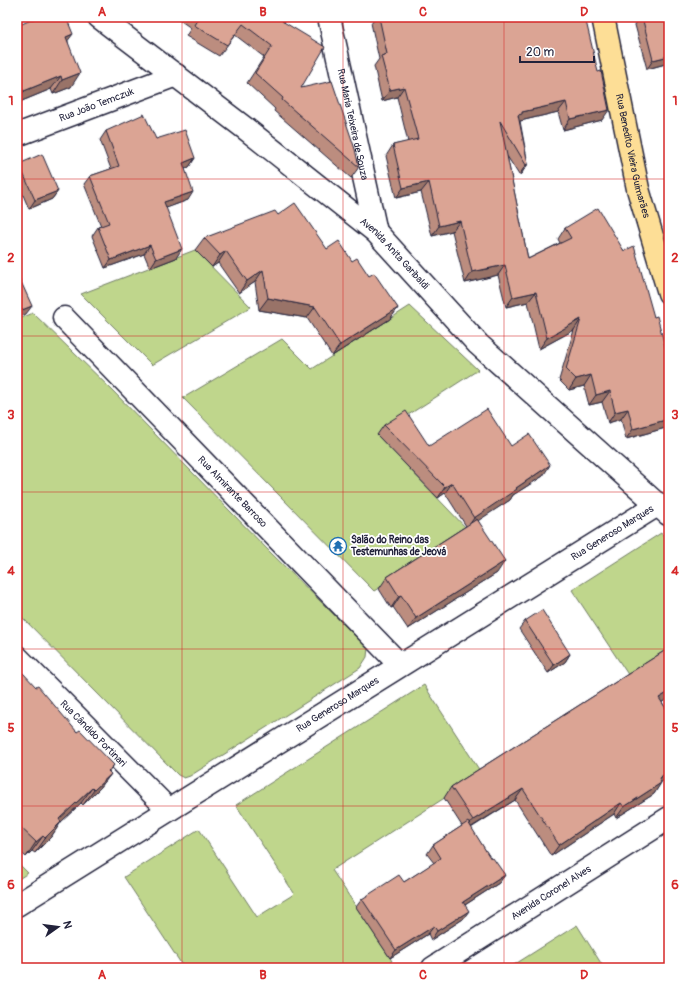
<svg xmlns="http://www.w3.org/2000/svg" width="686" height="985" font-family="Pangolin,sans-serif">
  <rect width="100%" height="100%" fill="#fff"/>
  <filter id="ink" filterUnits="userSpaceOnUse"><feTurbulence type="fractalNoise" baseFrequency=".025" numOctaves="2"/><feDisplacementMap in="SourceGraphic" scale="8" xChannelSelector="R" yChannelSelector="G"/><feConvolveMatrix kernelMatrix="1 2 1 2 8 2 1 2 1" color-interpolation-filters="sRGB"/></filter>
  <g filter="url(#ink)">
    <!-- green -->
    <path fill="#bfd68c" stroke="#707c64" d="M195 250 251 307 152 365 81 294Z
      M410 306 478 370 377 435 469 531 374 591 183 398 282 339 312 369Z
      M33 313 113 391 270 552 368 648 367 657 360 668 190 776 184 778 178 775 17 612V320Z
      M661 533 669 546V654L631 679 572 590Z
      M424 685 482 774 332 870 392 961 381 968H178L182 965 124 877 199 829 257 917 291 896 294 893 236 805Z
      M17 862 28 873 17 880Z
      M577 925 604 968H509Z"/>
    <g fill="none" stroke-linecap="round" stroke-linejoin="round">
      <!-- minor casing -->
      <g stroke="#22223b" stroke-width="25">
        <g id="minor">
          <path id="s1" d="M99 17 246 129 376 232 478 344 668 514"/>
          <path id="s2" d="M329 17 376 232"/>
          <path id="s3" d="M17 135 176 75"/>
          <path id="s4" d="M64 318 400 665"/>
          <path id="s5" d="M17 657 169 810"/>
          <path id="s6" d="M17 905 659 504 669 508"/>
          <path id="s7" d="M433 968 669 818"/>
        </g>
      </g>
      <!-- major casing -->
      <g stroke="#22223b" stroke-width="25">
        <g id="major">
          <path id="s8" d="M603 17 638 189 669 293"/>
        </g>
      </g>
      <!-- minor -->
      <use href="#minor" stroke="#fff" stroke-width="22"/>
      <!-- major -->
      <use href="#major" stroke="#fdde96" stroke-width="22"/>
    </g>
    <!-- wall -->
    <path fill="#bc8d7f" stroke="#22223b" d="M175 17H288L284 22 301 88 359 167 351 178 274 111 275 109 247 83 264 57 235 35 219 56 186 36 191 28Z
      M375 17H585L602 120 563 130 558 112 520 121 528 164 521 174 519 175 507 156 528 259 560 243 558 239 565 228 654 317 667 354H669V427L626 439 621 419 608 423 602 402 589 405 584 386 569 390 559 380 574 330 539 349 528 302 506 307 498 275 465 283 452 231 432 236 421 192 396 198 386 156 393 145 408 142 397 97 382 101 374 66 379 59 371 23Z
      M638 17H669V63L647 69 635 25 638 20Z
      M17 26 68 41 71 87 53 94 51 89 17 103Z
      M106 131 156 139 195 158 189 167 185 168 188 200 166 208 176 258 150 268 144 254 105 268 92 236 98 227 101 226 84 184 90 176 111 169 100 140Z
      M19 164 58 191 52 199 29 209 17 181V166Z
      M278 215 327 249 352 261 369 276 398 308 390 319 332 356 307 318 259 310 255 282 239 293 218 263 212 267 195 250 204 238Z
      M384 425 429 446H511L543 476 513 495 510 500 478 520 497 573 408 629 393 607 391 608 379 589 387 577 466 526 445 493 438 498 377 435Z
      M525 621 570 654 565 662 548 673 519 629Z
      M669 648V698L662 702 669 713V777L661 782 654 794 616 818 614 814 551 856 515 800 471 828 491 859 505 875 499 883 465 905 463 919 431 940 428 934 390 958 356 907 362 899 404 882 434 863 427 854 433 845 462 826 444 798 451 787Z
      M17 678 114 765 109 772 111 774 100 788 83 805 81 803 61 822 51 837 35 853 32 851 26 857 17 849Z"/>
    <!-- shaded-wall -->
    <path fill="#997368" stroke="#22223b" d="M286 17H288L275 32 282 21Z
      M73 34 63 47 66 37Z
      M669 56V63L647 69 653 60Z
      M80 73 71 87 53 94 62 80Z
      M61 76 51 89 17 103V101L24 91Z
      M404 87 397 97 382 101 390 90Z
      M566 102 558 112 516 122 518 115 522 112Z
      M609 110 602 120 563 130 570 119Z
      M195 158 189 167 177 171 183 163Z
      M528 164 521 174 519 175 526 165Z
      M429 182 421 192 396 198 403 188Z
      M58 191 52 199 29 209 35 200Z
      M193 192 188 200 158 211 164 202Z
      M460 221 452 231 432 236 439 226Z
      M150 245 144 254 105 268 111 260Z
      M182 249 176 258 150 268 156 259Z
      M226 251 218 263 212 267 220 255Z
      M505 265 498 275 465 283 472 272Z
      M263 270 255 282 239 293 247 281Z
      M536 292 528 302 506 307 513 297Z
      M268 298 315 307 307 318 259 310Z
      M32 306 26 314 17 318V312Z
      M398 308 390 319 332 356 340 345Z
      M581 319 574 330 539 349 547 338Z
      M591 375 584 386 569 390 576 379Z
      M610 391 602 402 589 405 596 395Z
      M628 409 621 419 608 423 615 412Z
      M669 419V427L626 439 633 429Z
      M550 465 543 476 513 495 510 500 467 528 474 518 516 488Z
      M452 483 445 493 438 498 445 487Z
      M505 561 497 573 408 629 416 618Z
      M401 595 393 607 391 608 399 596Z
      M570 654 565 662 548 673 554 665Z
      M669 692V698L651 709 659 698Z
      M669 771V777L651 789 659 778Z
      M111 774 100 788 83 805 94 790Z
      M661 783 654 794 616 818 624 807Z
      M92 788 81 803 61 822 51 837 35 853 59 819Z
      M523 789 515 800 465 831 473 820Z
      M621 803 614 814 551 856 559 845Z
      M43 836 32 851 26 857 36 842Z
      M505 875 499 883 457 910 463 902Z
      M469 911 463 919 431 940 437 931Z
      M434 926 428 934 390 958 396 950Z"/>
    <!-- building -->
    <path fill="#dba494" stroke="#22223b" d="M38 17H66L73 34 66 37 80 73 62 80 61 76 24 91 17 85V26Z
      M198 17H286L282 21 325 47 301 88 332 81 355 149 359 167 282 100 283 98 255 73 272 46 243 24 227 45 194 25 199 17Z
      M379 17H585L598 72 601 71 609 110 570 119 566 102 522 112V114L518 115 528 164 526 165 500 121 528 259 571 238 565 228 598 208 624 251 634 246 654 317 657 316 667 354H669V419L633 429 628 409 615 412 610 391 596 395 591 375 576 379 566 369 581 319 547 338 536 292 513 297 505 265 472 272 460 221 439 226 429 182 403 188 393 145 418 139 404 87 390 90 381 56 387 54Z
      M642 17H669V56L653 60Z
      M144 114 156 139 185 130 195 158 183 163 193 192 164 202 182 249 156 259 150 245 111 260 98 227 109 223 90 176 119 166 106 131Z
      M42 154 58 191 35 200 19 164Z
      M295 203 327 249 339 241 352 261 357 258 369 276 374 273 398 308 340 345 315 307 268 298 263 270 247 281 226 251 220 255 204 238 275 211 278 215Z
      M17 273 32 306 17 312Z
      M487 409 511 446 529 434 550 465 516 488 517 489 474 518 452 483 445 487 384 425 406 411 429 446Z
      M477 519 505 561 416 618 401 595 399 596 387 577Z
      M542 610 570 654 554 665 525 621Z
      M669 648V692L659 698 669 713V771L659 778 661 783 624 807 621 803 559 845 523 789 473 820 451 787Z
      M23 673 36 687 38 686 77 732 80 730 114 765 108 771 111 774 94 790 92 788 59 819 61 822 45 838 43 836 36 842 17 824V678H18Z
      M468 822 491 859 493 858 505 875 463 902 469 911 437 931 434 926 396 950 362 899 399 875 404 882 441 858 433 845Z"/>
  </g>
  <!-- grid -->
  <path fill="none" stroke="#d62828" stroke-width="1" stroke-opacity="0.55" d="M182 17V968M343 17V968M504 17V968M17 179H669M17 336H669M17 492H669M17 649H669M17 806H669"/>
  <!-- icons -->
  <defs>
    <g id="temple-ring" transform="scale(0.9)"><circle r="9.5" fill="#fff" stroke="#1f6fb2" stroke-width="1.5"/><path d="M0-6L5-2H3V0L6.5 2.5H4V6H1.5V3h-3V6H-4V2.5H-6.5L-3 0V-2H-5Z" fill="#1f6fb2"/></g>
  </defs>
  <g fill-rule="evenodd">
    <use href="#temple-ring" x="338" y="546"/>
  </g>
  <g text-anchor="middle" dominant-baseline="central" stroke-width="3.5" stroke-linejoin="round" paint-order="stroke">
    <!-- street labels -->
    <g font-size="10" fill="#22223b" stroke="#fff">
      <text stroke="none"><textPath href="#s3" startOffset="85">Rua João Temczuk</textPath></text>
      <text stroke="none"><textPath href="#s2" startOffset="110">Rua Maria Teixeira de Souza</textPath></text>
      <text stroke="none"><textPath href="#s8" startOffset="142">Rua Benedito Vieira Guimarães</textPath></text>
      <text stroke="none"><textPath href="#s1" startOffset="379">Avenida Anita Garibaldi</textPath></text>
      <text stroke="none"><textPath href="#s4" startOffset="242">Rua Almirante Barroso</textPath></text>
      <text stroke="none"><textPath href="#s6" startOffset="702">Rua Generoso Marques</textPath></text>
      <text stroke="none"><textPath href="#s6" startOffset="378">Rua Generoso Marques</textPath></text>
      <text stroke="none"><textPath href="#s5" startOffset="108">Rua Cândido Portinari</textPath></text>
      <text stroke="none"><textPath href="#s7" startOffset="140">Avenida Coronel Alves</textPath></text>
    </g>
    <!-- poi labels -->
    <g font-size="10" font-weight="bold" fill="#22223b" stroke="#fff" text-anchor="start">
      <text x="351" y="540">Salão do Reino das<tspan x="351" dy="12">Testemunhas de Jeová</tspan></text>
    </g>
  </g>
  <!-- margin -->
  <rect width="686" height="985" fill="none" stroke="#fff" stroke-width="44"/>
  <!-- north arrow -->
  <g transform="translate(58 927) rotate(76)" stroke="#ffffff" stroke-width="3" paint-order="stroke">
  <path d="M0-3L7 15L0 10L-7 15Z" fill="#22223b"/>
  <text y="-6" font-size="11" font-weight="bold" text-anchor="middle" fill="#22223b">N</text>
  </g>
  <!-- scale -->
  <path d="M520 56v6h74v-6" fill="none" stroke="#22223b" stroke-width="2"/>
  <text x="526" y="56" font-size="12" fill="#22223b" stroke="#ffffff" stroke-width="3" paint-order="stroke">20 m</text>
  <rect x="22" y="22" width="642" height="941" fill="none" stroke="#d62828" stroke-width="1.5"/>
  <g font-size="13" text-anchor="middle" font-weight="bold" fill="#d62828">
    <text x="102" y="16">A</text>
    <text x="263" y="16">B</text>
    <text x="423" y="16">C</text>
    <text x="584" y="16">D</text>
    <text x="11" y="105">1</text>
    <text x="675" y="105">1</text>
    <text x="11" y="262">2</text>
    <text x="675" y="262">2</text>
    <text x="11" y="419">3</text>
    <text x="675" y="419">3</text>
    <text x="11" y="575">4</text>
    <text x="675" y="575">4</text>
    <text x="11" y="732">5</text>
    <text x="675" y="732">5</text>
    <text x="11" y="889">6</text>
    <text x="675" y="889">6</text>
    <text x="102" y="979">A</text>
    <text x="263" y="979">B</text>
    <text x="423" y="979">C</text>
    <text x="584" y="979">D</text>
  </g>
</svg>
